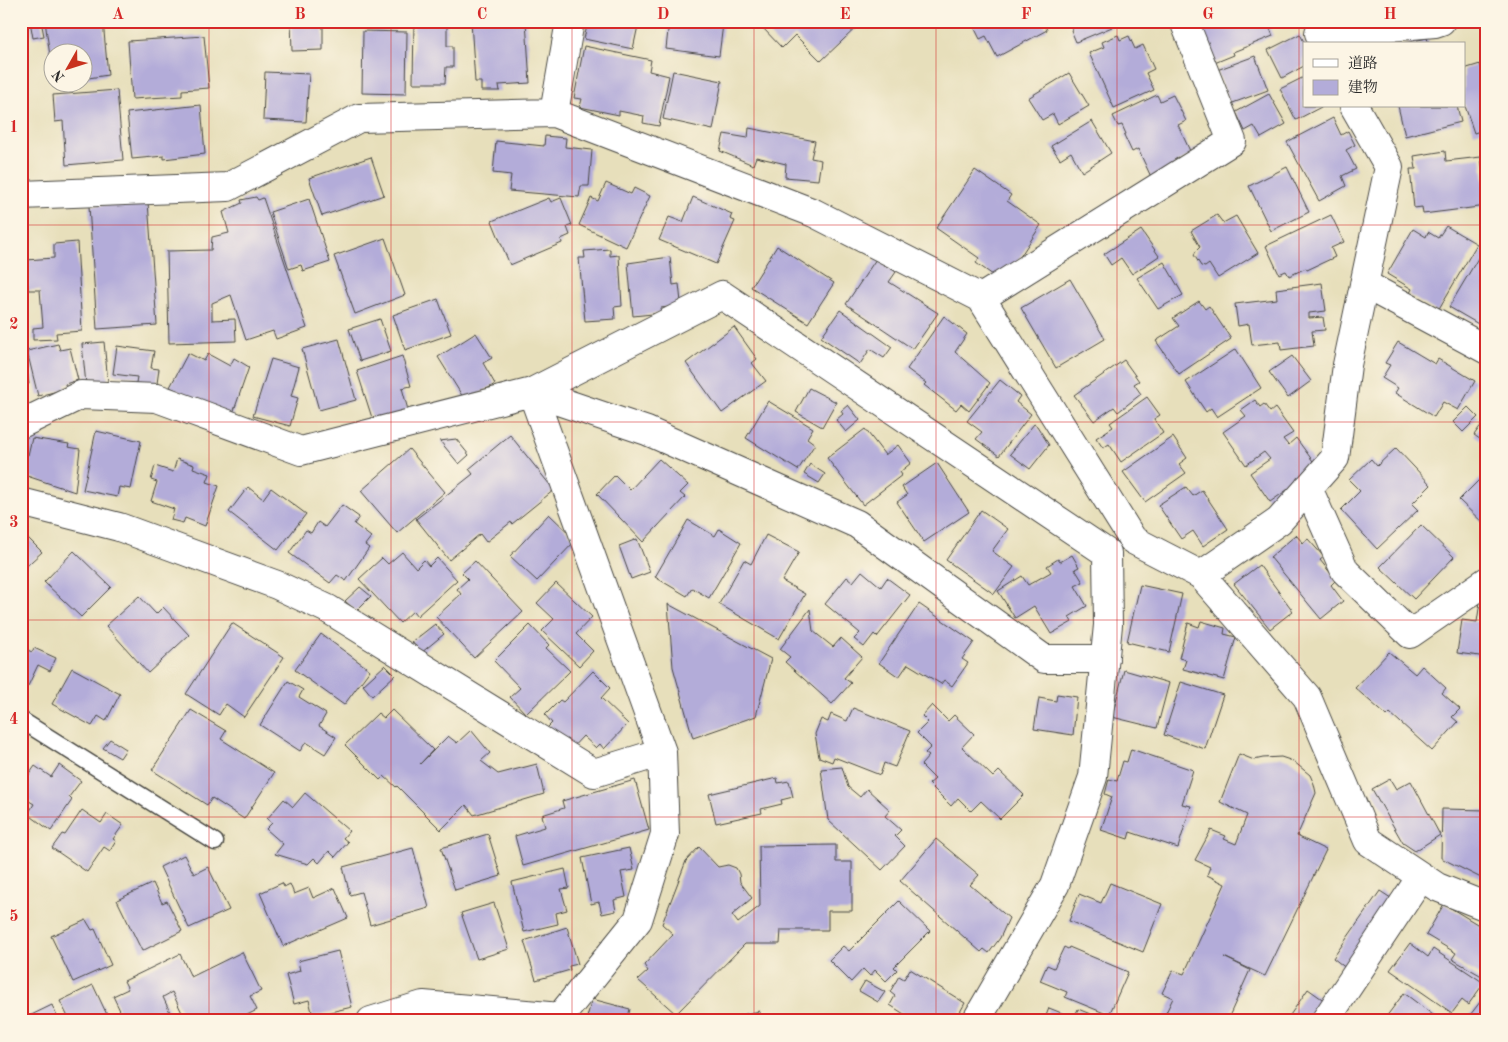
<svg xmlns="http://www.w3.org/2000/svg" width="1508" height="1042" font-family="'Old Standard TT','Noto Serif JP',serif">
  <rect width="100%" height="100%" fill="#fcf5e5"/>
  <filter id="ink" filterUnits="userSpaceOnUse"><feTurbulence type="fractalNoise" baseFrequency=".02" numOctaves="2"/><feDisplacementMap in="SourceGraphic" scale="10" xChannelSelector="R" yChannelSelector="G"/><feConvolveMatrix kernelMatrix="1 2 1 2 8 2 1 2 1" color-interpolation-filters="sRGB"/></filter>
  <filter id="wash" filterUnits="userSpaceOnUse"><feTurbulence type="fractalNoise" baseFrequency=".0096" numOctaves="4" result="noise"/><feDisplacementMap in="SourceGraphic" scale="20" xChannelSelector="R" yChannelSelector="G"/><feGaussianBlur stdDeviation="1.12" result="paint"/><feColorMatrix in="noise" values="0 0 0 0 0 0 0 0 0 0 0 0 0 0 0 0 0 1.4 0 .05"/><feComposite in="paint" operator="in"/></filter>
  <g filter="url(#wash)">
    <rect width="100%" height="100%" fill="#e7dfbb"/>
    <g id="blocks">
      <!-- building -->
      <path fill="#b3acd9" d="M30 21H41L44 36 33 38Z
        M45 21H103L108 75 82 79V52H52L51 63Z
        M291 21H323V50L292 51Z
        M414 21H447V46H453V67H446L445 83H413Z
        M471 21H526L530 83 499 85 500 91H481V82H475Z
        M588 21H639L633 49 584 39Z
        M669 21H695L723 24 719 56 666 49Z
        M768 21H863L821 61 795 35 782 48 762 27Z
        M971 21H1043L1047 30 997 57 986 36 980 39Z
        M1069 21H1110L1112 27 1076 42 1071 30 1073 29Z
        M1209 21H1267L1273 36 1233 52 1234 55 1212 64 1198 29 1210 24Z
        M363 31 407 32 406 94 362 93Z
        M1300 34 1305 44 1304 66 1282 78 1268 50Z
        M1118 35 1120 40 1129 36 1135 49 1143 45 1154 69 1146 73 1154 90 1114 108 1089 53 1104 47 1102 42Z
        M204 36 209 88 182 90V96L132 99 128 41Z
        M1427 38 1429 44H1405V43Z
        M584 46 651 60 649 71 669 76 659 126 643 123 644 116 619 111V115L580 107 582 99 574 98Z
        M1255 56 1268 90 1230 104 1217 70Z
        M1480 64 1487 84V129L1474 133 1464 103V69Z
        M673 71 722 81 713 130 663 119Z
        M265 72 309 74 306 122 263 120Z
        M1069 73 1089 106 1058 124 1053 114 1042 120 1028 98Z
        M1304 77V106H1323L1296 120 1280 89Z
        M117 90 123 160 66 165 63 121 55 122 53 95Z
        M1269 94 1286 124 1261 138 1254 126 1245 131 1236 112Z
        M1157 95 1160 101 1173 95 1186 121 1178 125 1190 151 1204 144 1153 181 1138 149 1132 152 1124 135 1126 134 1122 125 1118 126 1113 116Z
        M201 105 205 154 164 159V156L132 159 127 113Z
        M1398 106H1457L1461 122 1405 136Z
        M1333 118 1341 135 1348 131 1355 145 1346 150 1356 169 1342 176 1346 186 1319 201 1287 142Z
        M1092 121 1111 153 1082 172 1071 152 1060 159 1051 146Z
        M749 128 815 141 811 158 821 160 818 180 785 177 786 164 756 157 753 165 720 151 724 134 748 138Z
        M545 136 566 138 565 147 592 150 589 186H581L579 197 509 191 511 175 493 173 496 141 544 146Z
        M1445 151 1446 161 1481 157 1487 206 1423 214 1422 207 1414 208 1410 169H1416L1414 156Z
        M371 157 384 195 322 216 309 178Z
        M1287 167 1309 212 1271 231 1249 186Z
        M975 170 1011 195 1007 201 1041 225 1008 275 1000 280 976 263 979 258 936 228Z
        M606 183 631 194 634 188 650 196 626 247 579 225 591 198 598 201Z
        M256 197 258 200 263 198 307 328 276 339 273 331 246 340 231 295 212 303V320L235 319 236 341 169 343 167 251 211 250 212 237 229 233 223 212 242 203 241 200Z
        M693 197 732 214 730 219 735 221 716 264 659 240 669 217 683 222Z
        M549 198 551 202 561 198 572 225 567 227 570 235 561 239 562 243 510 265 492 221Z
        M309 199 330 262 303 271 301 265 289 269 270 212Z
        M148 202 157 325 97 329 89 206Z
        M1217 215 1223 223 1236 216 1258 253 1218 278 1209 264 1205 267 1201 266 1194 255 1196 251 1200 247 1191 231Z
        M1331 215 1344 242 1331 248 1335 257 1307 270 1306 268 1289 276 1286 271 1279 274 1266 246Z
        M1446 226 1477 244 1437 312 1409 295 1412 289 1387 274 1413 229 1426 237 1428 232 1438 238Z
        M1141 230 1159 256 1132 274 1121 258 1111 265 1104 254Z
        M385 238 405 295 355 314 334 256Z
        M77 242 82 331 56 333 57 339 33 340V328L43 327 40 290H28L26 260 54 258V244Z
        M1487 243V329L1449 307Z
        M777 246 834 283 808 323 751 287Z
        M610 249V256L619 255 622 306 614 307 615 319 585 321 579 258H585L584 251Z
        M670 257 673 285 679 284 681 302 675 303 676 306 661 308 662 313 633 316 628 263Z
        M876 259 896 272 889 282 938 313 913 349 846 304Z
        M1164 262 1183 295 1158 309 1137 278Z
        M1070 279 1105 339 1056 368 1021 308Z
        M1322 283 1326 311 1309 313V318L1323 317 1325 330 1312 331 1314 346 1281 350 1280 342 1252 345 1249 324 1238 326 1235 304 1277 299 1276 289Z
        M438 299 451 334 405 350 393 315Z
        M1199 301 1205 309 1209 306 1231 339 1179 374 1156 341 1179 326 1173 318Z
        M840 310 892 347 884 358 870 349 860 364 821 337Z
        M944 316 967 334 955 352 990 383 969 411 961 404 956 410 924 385 926 383 907 369Z
        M380 319 391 351 360 361 349 329Z
        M734 327 757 359 752 363 766 381 722 413 686 363Z
        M476 333 492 358 483 363 495 384 466 402 438 357Z
        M339 339 356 400 319 410 302 349Z
        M104 342 108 382 86 385 82 344Z
        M1398 342 1435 364 1438 359 1475 381 1458 410 1443 402 1434 417 1395 393 1398 388 1382 378 1390 365 1385 363Z
        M58 344 60 350 70 348 78 380 65 384 66 389 38 396 27 351Z
        M117 346 154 351 151 368 159 369 156 391 135 388 137 377 113 374Z
        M1236 349 1261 388 1217 417 1211 408 1206 412 1186 382Z
        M188 353 204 361 208 354 230 366 234 358 249 367 230 422 191 397 170 387Z
        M402 356 411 386 402 388 408 410 374 424 357 371Z
        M1292 356 1311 381 1288 398 1269 372Z
        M21 358H25L29 384 21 385Z
        M271 359 299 367 291 396 298 398 290 426 253 416Z
        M1124 360 1139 381 1134 384 1141 394 1118 412 1114 407 1094 421 1074 395Z
        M1000 380 1020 396 1016 402 1031 414 999 456 976 439 982 432 967 421Z
        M809 388 836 402 822 427 796 412Z
        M1147 397 1160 415 1154 419 1163 433 1121 462 1109 444 1103 448 1096 438 1113 427 1110 423Z
        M1255 400 1260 407 1264 404 1270 412 1275 408 1293 433 1283 439 1288 445 1296 438 1318 468 1270 502 1250 473 1270 459 1264 452 1246 465 1223 432 1246 416 1241 410Z
        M768 401 813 428 807 438 815 444 798 470 746 438Z
        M848 405 860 420 846 432 836 420 843 414 841 411Z
        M1468 407 1478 417 1463 432 1453 422Z
        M1487 417V444L1474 435Z
        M1034 424 1037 426 1049 445 1030 469 1010 454Z
        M865 429 885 455 898 445 911 463 900 472 902 475 863 505 827 458Z
        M96 431 141 441 131 489 119 487 117 497 83 490Z
        M510 435 554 490 512 524 511 522 486 542 480 534 449 560 416 519 473 474 469 469Z
        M1173 437 1187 458 1179 464 1186 473 1145 502 1123 472Z
        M32 438 69 444 68 447 80 449 75 492 21 474V453L28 455Z
        M456 439 469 455 459 464 440 441Z
        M1396 448 1431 485 1412 504 1418 510 1377 549 1341 510 1360 491 1349 480 1371 459 1377 466Z
        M409 449 445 492 397 533 361 491Z
        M177 459 194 465 193 468 210 474 207 482 219 486 205 526 185 518 183 523 171 520 174 509 151 501 157 482 151 480 155 466 173 472Z
        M659 459 688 485 680 493 685 497 643 542 597 494 615 475 630 490Z
        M937 463 969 512 924 542 897 502 907 495 902 487Z
        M810 464 825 474 819 483 804 474Z
        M1487 472V527L1459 500Z
        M248 487 263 499 271 488 306 514 278 550 229 512Z
        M1186 487 1193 496 1202 490 1228 529 1203 546 1193 531 1181 539 1158 505Z
        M342 505 359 517 354 524 371 537 365 545 369 548 346 581 337 575 330 583 289 553 306 530 311 533 318 522 325 527Z
        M981 510 1008 529 992 551 1014 567 994 594 946 560Z
        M549 514 576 540 537 581 510 556Z
        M688 520 715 536 719 529 741 543 709 598 692 588 687 596 655 577Z
        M1421 525 1454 557 1414 599 1380 567Z
        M25 535 42 552 21 571V538Z
        M766 535 799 552 782 581 805 594 779 639 719 604 744 560 751 564Z
        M1296 535 1303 543 1308 539 1324 557 1320 560 1336 580 1331 585 1343 601 1321 619 1270 557Z
        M637 539 650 572 631 579 619 546Z
        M74 551 111 587 81 617 44 582Z
        M402 552 416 568 424 560 429 566 437 558 457 580 417 616 413 611 400 623 359 579 382 558 388 564Z
        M1072 555 1079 567 1075 569 1083 582 1075 586 1087 606 1069 617 1072 622 1051 634 1034 606 1015 618 998 591 1022 576 1028 585 1051 572 1047 566 1058 559 1060 562Z
        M475 561 523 612 474 658 436 617 461 594 457 589 468 579 462 573Z
        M1259 565 1293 611 1270 629 1234 584Z
        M862 571 881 587 887 578 910 595 877 637 874 634 864 647 854 639 860 633 825 604 847 577 853 582Z
        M556 583 592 617 576 634 593 651 579 666 542 631 554 619 537 603Z
        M1140 585 1182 594 1169 652 1127 642Z
        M360 587 371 596 356 611 345 601Z
        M139 596 156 614 163 607 189 635 148 673 106 626Z
        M1480 602 1487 603V657L1457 653 1462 620 1477 622Z
        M668 604 771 659 756 716 693 738 673 667Z
        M919 604 974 642 962 659 968 663 952 686 944 680 941 684 908 664 899 677 879 663Z
        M810 609 813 631 833 647 841 638 862 657 844 678 851 683 832 704 785 662 790 657 780 649Z
        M1201 621 1225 628 1224 634 1236 637 1224 680 1183 669 1186 660 1179 658 1188 623 1199 627Z
        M232 623 284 657 244 717 226 704 219 715 186 694Z
        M435 624 444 634 421 653 412 642Z
        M530 625 549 645 546 648 570 671 526 714 510 697 520 688 494 661Z
        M321 634 370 670 344 705 295 670Z
        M21 647 32 652 34 648 56 658 50 671 38 665 28 686 24 684 21 690Z
        M1389 652 1415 674 1422 666 1446 688 1442 693 1460 709 1452 717 1458 722 1432 751 1390 713 1387 716 1355 688Z
        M385 665 395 675 372 696 363 685Z
        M72 668 120 694 106 721 98 716 92 726 52 704Z
        M1124 670 1169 683 1157 728 1112 717Z
        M593 671 610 688 601 698 628 724 604 749 600 744 596 748 583 736 569 751 546 729 552 723 545 715 560 700 563 702Z
        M288 681 303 690 299 697 326 714 319 726 336 737 325 754 306 742 300 751 260 725Z
        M1181 682 1223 695 1205 749 1164 735Z
        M1057 694 1077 697 1073 735 1034 729 1039 698 1056 701Z
        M932 705 948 721 954 715 974 734 962 747 993 777 999 771 1024 795 1000 819 981 801 971 811 958 798 951 806 929 784 935 779 921 765 929 756 925 753 931 747 917 733 928 722 922 716Z
        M853 708 910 731 895 767 884 763 880 775 834 757 832 762 819 757 815 734 821 719 828 722 831 714 847 721Z
        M191 710 226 731 221 739 274 773 244 819 212 798 207 805 152 770Z
        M392 710 433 750 420 764 448 736 457 743 471 730 490 753 481 761 498 774 537 764 544 794 474 815 466 805 441 830 397 786 396 787 384 776 380 780 345 745 378 713 384 718Z
        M110 739 126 749 120 758 103 748Z
        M1131 749 1193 770 1182 804 1191 806 1178 848 1130 832 1128 839 1101 830 1112 797 1105 794 1109 779 1117 781 1123 761 1127 762Z
        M1239 754 1254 760 1263 758 1281 757 1293 761 1310 775 1314 784 1316 793 1297 836 1326 850 1265 976 1224 957 1250 970 1227 1021H1162L1173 998 1162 993 1173 970 1184 974 1225 884 1207 875 1210 867 1195 860 1211 830 1226 836 1224 839 1236 844 1247 815 1220 802Z
        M59 765 81 781 69 797 72 800 51 831 28 814 34 804 21 796V786L35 766 51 777Z
        M842 767 848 787 860 797 867 789 890 810 885 816 901 830 895 836 905 846 882 870 828 820 821 769Z
        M777 778 778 783 789 781 793 797 781 800 782 804 761 809 762 813 716 823 709 794Z
        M1390 779 1396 789 1411 781 1440 835 1415 851 1403 843 1372 789Z
        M635 780 649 830 523 866 515 836 545 827 542 815 564 808 562 801Z
        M305 793 349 831 343 838 348 842 335 857 329 851 319 863 314 858 308 864 275 854 283 844 266 829 272 823 267 819 284 799 293 807Z
        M1442 809 1487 810V881L1441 858Z
        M82 810 101 823 107 814 123 825 113 839 116 841 110 851 104 847 87 872 52 848 62 834 65 835Z
        M488 834 501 876 455 890 441 848Z
        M936 839 979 875 970 885 1009 918 1000 938 989 953 984 949 981 952 900 881Z
        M836 845V862H852V911H828V930H781L780 944H745L676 1014 638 980 648 971 644 965 673 934 662 924 686 861 699 847 718 867 728 865 736 868 739 874 740 882 752 898 732 915 738 923 760 906 759 846Z
        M413 848 429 908 370 925 361 892 350 895 343 867Z
        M629 848 634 870 621 872 626 897 614 900 616 911 602 914 599 902 591 904 582 858Z
        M184 855 194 874 208 867 229 910 189 928 160 867Z
        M565 869 569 888 561 889 567 910 556 913 558 924 524 932 512 882Z
        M21 882 27 891 21 895Z
        M153 883 162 903 167 901 182 931 142 951 117 900Z
        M282 883 284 887 290 884 294 894 309 888 313 898 335 888 348 918 283 946 260 893Z
        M1110 883 1162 904 1143 952 1069 921 1079 894 1101 903Z
        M1380 891 1397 902 1347 969 1333 958Z
        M899 901 930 931 894 967 897 970 886 981 875 970 870 976 863 969 851 982 829 960 843 946 849 951Z
        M494 903 509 949 477 959 461 913Z
        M1444 904 1487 930V979L1452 959 1456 953 1426 935Z
        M86 920 92 930 95 929 111 965 73 982 51 936Z
        M567 927 578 964 569 966 570 970 536 980 524 941Z
        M1410 943 1428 957 1433 949 1484 983 1468 1005 1462 1000 1452 1013 1390 970Z
        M1064 947 1068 949 1069 947 1128 972 1109 1015 1065 997 1067 992 1040 981 1047 965 1054 968Z
        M338 951 352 1007 313 1016 309 1000 294 1004 286 975 300 971 298 961Z
        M242 952 261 991 250 996 257 1010 235 1021H186L172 992 163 997 174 1021H125L113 996 128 989 124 981 180 954 191 977Z
        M910 969 965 1003 955 1021H915L890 1005 895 996 890 992 899 976 904 979Z
        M865 981 885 992 878 1002 859 991Z
        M93 985 110 1021H70L60 1001Z
        M1308 989 1325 1001 1312 1021H1286Z
        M1404 993 1441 1021H1383Z
        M1487 993V1021H1470L1467 1019Z
        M592 999 630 1009 627 1021H586Z
        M52 1005 59 1021H21V1020Z
        M1049 1008 1074 1018 1078 1009 1100 1018 1099 1021H1044Z
        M759 1011 761 1021H721V1020Z"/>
    </g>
  </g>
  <g filter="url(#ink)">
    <use href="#blocks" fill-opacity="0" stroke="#474641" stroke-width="1"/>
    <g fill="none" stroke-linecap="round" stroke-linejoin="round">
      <!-- lane casing -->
      <g stroke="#474641" stroke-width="19">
        <path id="lane" d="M21 720 215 842"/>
      </g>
      <!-- street casing -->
      <g stroke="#474641" stroke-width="30">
        <path id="street" d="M1324 44 1319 33 1435 23 1441 21
          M1354 106 1389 167 1347 365 1335 458 1279 521 1201 575 1307 697 1368 841 1437 887 1487 907
          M554 113 814 213 981 298 1133 540 1201 575
          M21 195 228 187 359 118 554 113 570 21
          M1364 284 1487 350
          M981 298 1232 141 1184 21
          M21 424 81 395 157 398 301 451 532 392 722 295 1107 553 1108 625 1093 777 1055 885 976 1021
          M1308 488 1345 571 1410 634 1487 581
          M21 502 119 527 277 585 328 609 594 773 662 752 665 834 638 920 560 1017V1021
          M662 752 532 392 647 431 857 524 1044 659H1105
          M371 1021 423 1005 560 1017
          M1325 1021 1421 877"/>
      </g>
      <!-- lane -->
      <use href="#lane" stroke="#fff" stroke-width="16"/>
      <!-- street -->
      <use href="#street" stroke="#fff" stroke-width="28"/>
    </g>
  </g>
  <!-- grid -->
  <path fill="none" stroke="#d62828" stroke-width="1" stroke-opacity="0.55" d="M209 21V1021M391 21V1021M572 21V1021M754 21V1021M936 21V1021M1117 21V1021M1299 21V1021M21 225H1487M21 422H1487M21 620H1487M21 817H1487"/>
  <!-- margin -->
  <rect width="1508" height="1042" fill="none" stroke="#fcf5e5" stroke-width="55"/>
  <!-- legend -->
  <rect x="1303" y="42" width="162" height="65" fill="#fcf5e5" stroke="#a8a49b"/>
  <rect x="1313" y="59" width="25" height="8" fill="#ffffff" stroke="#a8a49b"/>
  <text x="1348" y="68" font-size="15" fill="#2b2b2b">道路</text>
  <rect x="1313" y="80" width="25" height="15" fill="#b3acd9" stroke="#a8a49b"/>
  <text x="1348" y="92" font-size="15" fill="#2b2b2b">建物</text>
  <!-- north arrow -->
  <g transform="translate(68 68) rotate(231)"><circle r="24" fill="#fcf5e5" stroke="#a8a49b"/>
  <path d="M0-4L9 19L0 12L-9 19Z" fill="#c8321e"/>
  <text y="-8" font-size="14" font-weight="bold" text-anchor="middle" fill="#2b2b2b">N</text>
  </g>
  <rect x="28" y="28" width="1452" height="986" fill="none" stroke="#d62828" stroke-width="2"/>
  <g font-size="16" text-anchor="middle" font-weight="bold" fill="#d62828">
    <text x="118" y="19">A</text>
    <text x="300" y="19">B</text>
    <text x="482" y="19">C</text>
    <text x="663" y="19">D</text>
    <text x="845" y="19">E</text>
    <text x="1026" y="19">F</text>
    <text x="1208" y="19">G</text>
    <text x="1390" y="19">H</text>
    <text x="14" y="132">1</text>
    <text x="14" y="329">2</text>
    <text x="14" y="527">3</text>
    <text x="14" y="724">4</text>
    <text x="14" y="921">5</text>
  </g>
</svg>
